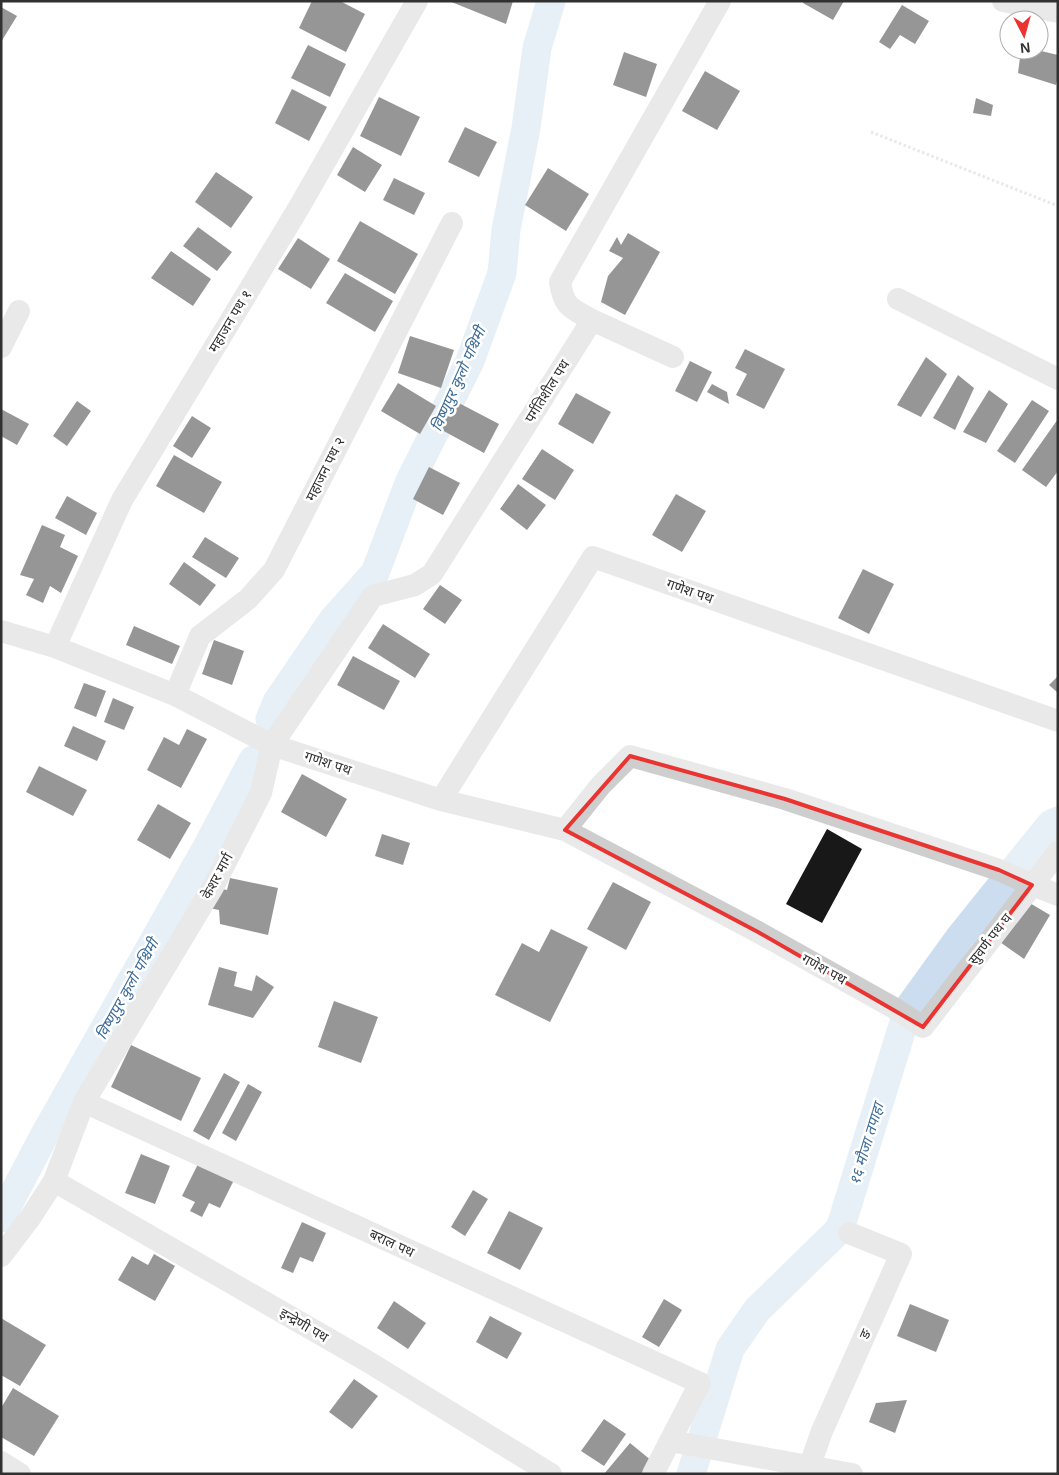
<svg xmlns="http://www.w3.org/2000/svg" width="1059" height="1475" font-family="Helvetica,'Noto Sans Devanagari',sans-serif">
  <rect width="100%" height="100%" fill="#fff"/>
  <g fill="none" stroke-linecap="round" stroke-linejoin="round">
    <!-- canal -->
    <path stroke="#cbddee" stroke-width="29" d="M270 719 277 702 333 620 375 573 409 483 470 361 502 273 506 230 526 128 537 48 551 1
      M1 1218 44 1136 207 847 253 760
      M691 1474 730 1349 757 1310 840 1229 908 1009 960 937 1051 824 1058 821"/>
  </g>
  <!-- building -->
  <path fill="#181818" d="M312 1H340L365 14 346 52 299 28Z
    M449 1H513L506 24Z
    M804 1H844L833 20 803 3Z
    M902 5 929 21 915 44 900 35 890 49 879 42Z
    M1 7 17 16 1 42Z
    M308 45 346 64 330 97 291 78Z
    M1021 50H1037L1058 55V77L1056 85 1018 73Z
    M624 52 657 64 646 97 613 85Z
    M705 71 740 91 717 130 682 111Z
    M292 89 327 107 309 141 275 123Z
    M379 97 420 117 401 156 360 136Z
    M976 98 993 105 991 116 973 113Z
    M465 127 497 142 479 177 448 162Z
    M353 147 382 165 365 192 337 175Z
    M548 168 589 194 566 231 525 205Z
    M216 172 253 197 231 228 195 202Z
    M394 178 425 193 414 215 383 200Z
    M360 221 418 254 395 294 337 261Z
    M198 227 232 252 217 271 183 246Z
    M628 233 660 252 625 315 601 302 608 276 623 258 609 251 617 237 621 245Z
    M298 238 330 259 311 289 278 269Z
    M171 251 211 279 193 306 151 278Z
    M345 273 393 301 375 332 326 303Z
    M410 336 454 350 441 388 398 373Z
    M745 349 785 369 764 409 736 395 747 374 735 368Z
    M926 357 947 374 921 417 897 405Z
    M690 361 712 372 697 402 675 391Z
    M958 375 974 388 955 430 933 418Z
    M398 383 436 406 420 434 381 411Z
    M712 384 727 392 729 404 707 392Z
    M989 390 1008 404 986 443 963 432Z
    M576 393 611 412 593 444 558 424Z
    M1032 400 1049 411 1015 463 997 451Z
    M77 401 91 411 67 446 53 436Z
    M455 401 499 424 484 453 440 429Z
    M1 409 29 424 17 445 1 436Z
    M192 416 211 428 192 458 173 446Z
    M1058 419V471L1046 487 1022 470Z
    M542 449 574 470 555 500 522 479Z
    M174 455 222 482 204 513 156 486Z
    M429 467 460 483 443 515 413 499Z
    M518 484 546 505 527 530 500 509Z
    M676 494 706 511 682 552 652 535Z
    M67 496 97 513 86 535 55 518Z
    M42 525 65 535 60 547 78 556 61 593 50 586 43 603 26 595 34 579 20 575Z
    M205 537 239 558 226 578 192 557Z
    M184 562 216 585 200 606 169 584Z
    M863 569 894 584 869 634 838 618Z
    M440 585 462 600 445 624 423 609Z
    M383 624 430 654 415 678 368 648Z
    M134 626 180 646 172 664 126 645Z
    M214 640 244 651 232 685 202 674Z
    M353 656 400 681 384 710 337 685Z
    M1058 676V693L1049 685Z
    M84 683 106 691 96 717 74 708Z
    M113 698 134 707 124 730 104 722Z
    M73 726 106 741 97 761 64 746Z
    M187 729 207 739 181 788 147 770 164 737 179 745Z
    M39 766 87 790 73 816 26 792Z
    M302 774 347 799 326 837 281 812Z
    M158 804 191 823 170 859 137 840Z
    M827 829 862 849 822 923 786 904Z
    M382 834 410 843 403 865 375 856Z
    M230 878 278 888 268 935 220 924 219 910 209 908 213 887 227 890Z
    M613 882 651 902 626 950 587 929Z
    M1028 902 1050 915 1024 959 997 940Z
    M551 929 588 947 550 1022 495 995 522 943 539 952Z
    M219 967 237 972 234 986 252 991 256 975 274 987 253 1018 208 1005Z
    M334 1001 378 1017 361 1063 318 1047Z
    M131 1045 201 1078 181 1121 111 1087Z
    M224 1073 240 1082 209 1140 193 1131Z
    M248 1084 262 1092 236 1141 222 1133Z
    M141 1154 170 1166 155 1204 125 1193Z
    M199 1162 234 1180 220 1208 209 1203 202 1217 190 1211 195 1202 182 1196Z
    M473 1190 488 1199 465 1236 451 1227Z
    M509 1211 543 1228 520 1270 487 1253Z
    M302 1222 326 1233 313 1262 300 1257 293 1273 281 1268Z
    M154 1254 175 1266 155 1301 118 1280 132 1256 148 1265Z
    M664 1299 682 1310 659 1347 642 1337Z
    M394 1301 426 1323 408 1349 377 1328Z
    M910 1304 949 1320 936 1352 897 1336Z
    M490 1316 522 1333 507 1359 476 1342Z
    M1 1318 46 1345 20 1386 1 1375Z
    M354 1379 378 1396 352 1429 329 1412Z
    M13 1388 59 1416 34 1456 1 1437V1408Z
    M907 1400 895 1433 869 1422 876 1403Z
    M604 1419 626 1434 604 1466 581 1451Z
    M630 1443 652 1461 641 1474H604Z"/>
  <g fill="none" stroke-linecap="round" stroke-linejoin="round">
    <!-- path -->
    <path stroke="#cecece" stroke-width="3" stroke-dasharray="2.5 2.5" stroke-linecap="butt" d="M871 132 1058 206"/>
    <!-- street -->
    <path stroke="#cecece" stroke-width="22" d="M1003 1 1058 12
      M898 299 1058 379
      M592 320 673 357
      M1 347 19 311
      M1 631 55 647 175 695 272 745 441 800 565 830 758 932 894 1008 923 1027 1058 852
      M55 647 122 500 298 209 417 1
      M175 695 200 636 248 599 274 570 452 223
      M441 800 593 557 1058 721
      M565 830 601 785 630 756 785 799 999 870 1030 884 1058 895
      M84 1102 700 1383 653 1474
      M54 1181 367 1361 551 1474
      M1 1256 30 1218 54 1181 84 1102 213 887 261 793 272 745 373 596 415 585 432 574 592 320C571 308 564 308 560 282L720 1
      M670 1441 852 1474
      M1 1462 20 1474
      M810 1465 822 1431 901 1254 849 1233"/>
  </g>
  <!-- marked area -->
  <path d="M0 0H1059V1475H0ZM630 756 785 799 999 870 1032 885 923 1027 758 932 565 830Z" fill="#fff" fill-opacity=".55" fill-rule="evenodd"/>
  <path fill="none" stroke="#ea3431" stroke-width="4" stroke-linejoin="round" d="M630 756 785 799 999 870 1032 885 923 1027 758 932 565 830Z"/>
  <g text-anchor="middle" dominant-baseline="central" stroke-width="5" stroke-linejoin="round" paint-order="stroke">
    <!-- street labels -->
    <g font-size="14" fill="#313131" stroke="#fff">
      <text transform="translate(230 321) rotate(-59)">महाजन पथ १</text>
      <text transform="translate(547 391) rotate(-58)">पर्गतिशील पथ</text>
      <text transform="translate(325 469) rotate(-63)">महाजन पथ २</text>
      <text transform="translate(690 591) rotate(19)">गणेश पथ</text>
      <text transform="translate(328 763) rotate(18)">गणेश पथ</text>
      <text transform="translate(217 876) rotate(-62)">केशर मार्ग</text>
      <text transform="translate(990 939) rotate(-52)">सुवर्ण पथ घ</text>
      <text transform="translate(824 969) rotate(29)">गणेश पथ</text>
      <text transform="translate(392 1243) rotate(25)">बराल पथ</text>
      <text transform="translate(304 1325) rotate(30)">इन्द्रेणी पथ</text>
      <text transform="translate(865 1334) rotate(-66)">ङ</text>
    </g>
    <!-- water labels -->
    <g font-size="15" font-style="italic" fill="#3c6b97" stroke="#fff">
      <text transform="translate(458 379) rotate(-66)">विष्णुपुर कुलो पश्चिमी</text>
      <text transform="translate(127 989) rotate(-61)">विष्णुपुर कुलो पश्चिमी</text>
      <text transform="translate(866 1144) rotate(-73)">१६ मौजा तपाहा</text>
    </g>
  </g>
  <!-- border -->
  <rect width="1059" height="1475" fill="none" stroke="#313131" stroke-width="5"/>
  <!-- north arrow -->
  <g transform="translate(1024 35) rotate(174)"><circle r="24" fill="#ffffff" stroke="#adadad"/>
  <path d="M0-4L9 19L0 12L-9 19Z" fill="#ea3431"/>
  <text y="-8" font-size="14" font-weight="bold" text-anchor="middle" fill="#313131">N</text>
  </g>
</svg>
